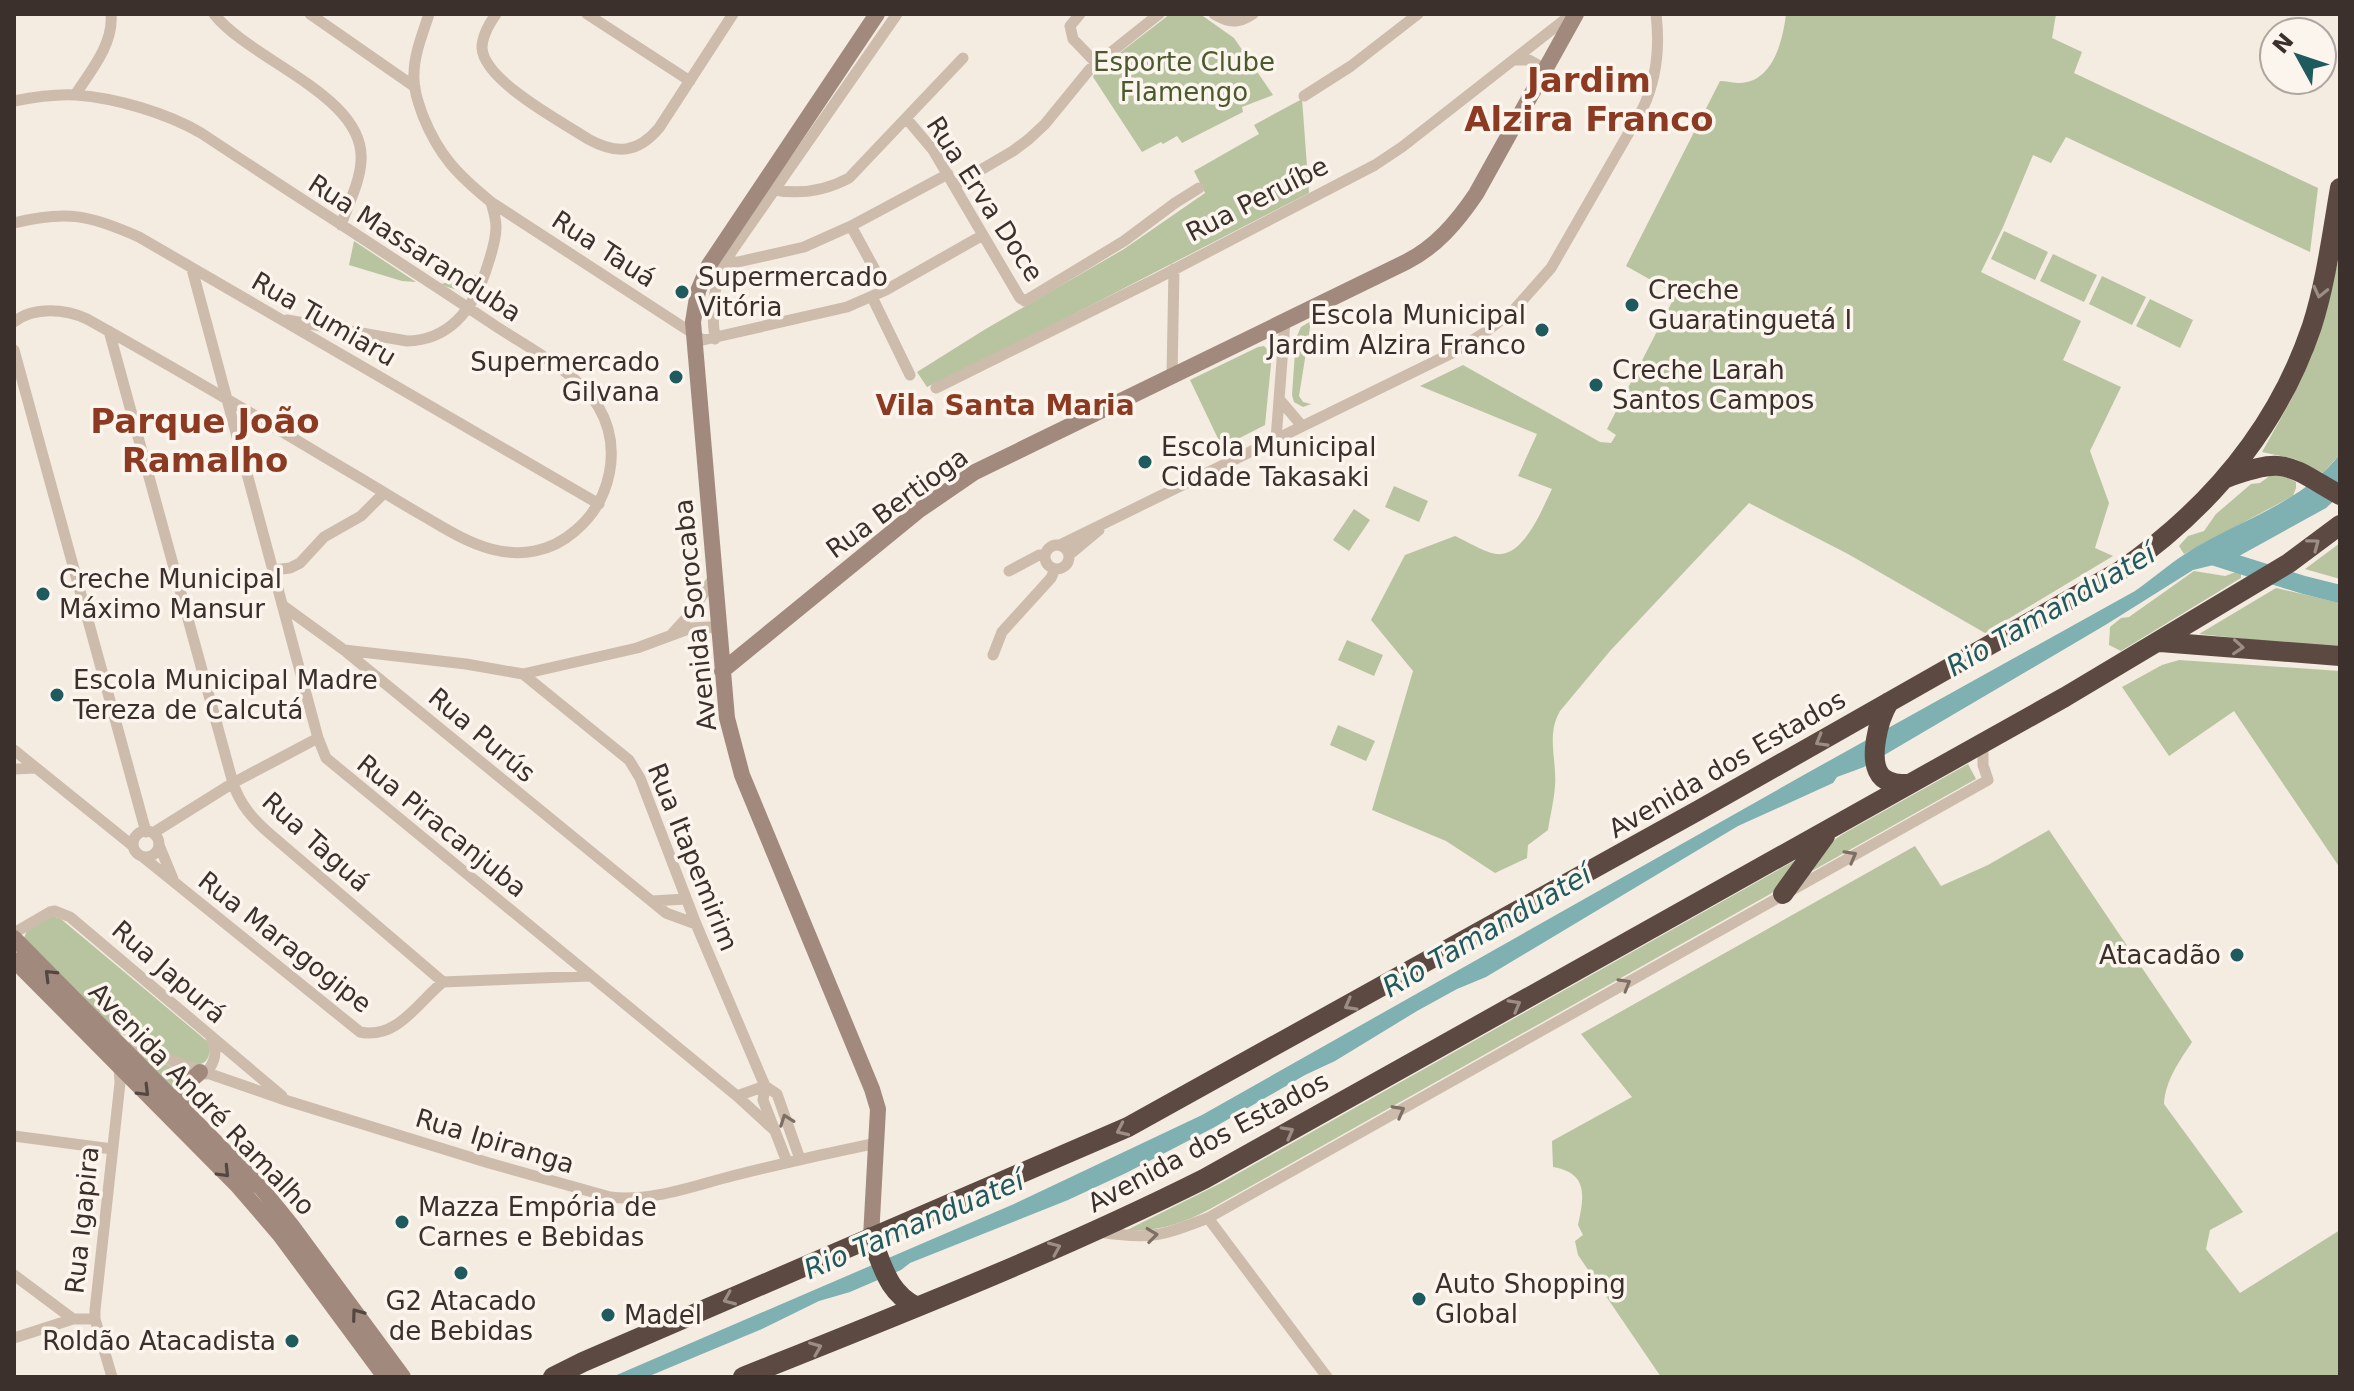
<svg xmlns="http://www.w3.org/2000/svg" width="2354" height="1391" font-family="'DejaVu Sans',sans-serif">
  <rect width="100%" height="100%" fill="#f4ebe1"/>
  <!-- green -->
  <path fill="#b8c4a0" d="M1170 14H1200L1234 38 1273 95 1242 107 1243 112 1182 143 1177 136 1163 144 1161 142 1142 152 1093 77 1095 72Z
    M1786 14H2056L2052 38 2082 52 2074 73 2318 188 2310 252 2066 137 2051 163 2033 155 2003 227 1981 272 2081 321 2063 360 2121 387 2090 451 2109 503 2095 548 2113 556 1985 633 1848 554 1749 503 1610 651 1560 711C1546 735 1557 760 1555 786 1554 801 1550 816 1548 830L1528 845 1527 858 1495 873 1446 841 1372 810 1413 671 1371 620 1405 555 1455 536C1466 541 1486 553 1497 554 1524 557 1542 509 1552 489L1518 476 1537 434 1420 386 1463 365 1600 442 1611 443 1616 435 1607 429 1676 294 1626 266 1720 81C1726 81 1733 83 1739 83 1773 83 1783 40 1786 14Z
    M1302 99 1309 193 1035 334 927 387 917 372 984 330 1124 249 1205 193 1194 171 1259 134 1254 125Z
    M2004 231 2048 252 2035 280 1991 259Z
    M354 241 416 282 402 281 349 265Z
    M2340 252V454L2323 473 2295 459 2262 452 2291 400 2312 355 2326 313Z
    M2053 254 2097 275 2084 302 2040 281Z
    M477 275C466 292 457 292 441 284Z
    M2102 276 2146 297 2132 325 2089 304Z
    M2150 299 2193 320 2180 348 2136 326Z
    M1311 321 1299 396 1303 402 1311 404 1303 407 1294 402 1292 395 1296 338 1301 327Z
    M1264 346 1272 354 1265 425 1222 447 1190 380 1258 347Z
    M2271 475 2286 477 2296 482V488L2293 496 2184 554 2179 546 2188 536 2204 531 2216 514 2251 484 2260 483Z
    M1394 486 1428 501 1419 522 1385 507Z
    M1354 509 1370 520 1349 551 1333 540Z
    M2340 543V579L2305 569Z
    M2194 571 2225 576 2236 572 2241 574V578L2121 651 2109 645 2110 627 2121 618 2129 617Z
    M2276 588 2340 603V649L2199 634Z
    M1347 640 1383 655 1374 676 1338 660Z
    M2179 660 2340 671V868L2234 711 2169 756 2122 687 2162 665Z
    M1338 725 1375 741 1366 761 1330 745Z
    M1968 764 1976 779 1812 871 1833 841 1841 835Z
    M2049 830 2192 1042C2180 1060 2165 1081 2164 1104L2243 1212 2210 1230 2206 1249 2240 1293 2340 1230V1377H1661L1578 1255 1575 1241 1583 1235 1578 1225C1584 1197 1589 1173 1553 1167L1552 1141 1632 1097 1581 1034 1915 846 1941 886 1988 865Z
    M1803 856 1783 884 1772 893 1210 1209C1184 1223 1158 1232 1127 1230L1221 1183Z
    M53 916 61 919 208 1042C212 1054 208 1065 194 1065L119 1033 24 938 27 930Z
    M140 1055 180 1070 184 1078 179 1087 172 1088Z"/>
  <!-- water -->
  <path fill="#7fb0b2" d="M2340 454V495L2326 508 2230 561 2193 570 2107 624 1864 767 1837 777 1833 783 1738 826 1486 977 1457 989 1417 1011 1335 1061 1305 1075 1213 1128 1126 1173 1068 1200 910 1263 901 1270 850 1292 819 1301 762 1329 647 1377H612L1014 1204 1202 1115 1809 772 2135 591C2152 579 2168 565 2185 554 2237 520 2301 505 2340 454Z"/>
  <g fill="none" stroke-linecap="round" stroke-linejoin="round">
    <!-- river -->
    <path stroke="#7fb0b2" stroke-width="18" d="M2212 556 2304 585 2340 594"/>
    <!-- street -->
    <path stroke="#cdbbac" stroke-width="11" d="M214 14C251 61 366 96 361 161 360 182 348 205 341 225
      M310 14 415 87
      M496 14C489 24 482 36 482 48 484 81 562 122 588 139 617 155 638 153 659 128L733 14
      M587 14 690 81
      M1080 14 1070 26 1073 39 1097 64
      M1214 14C1229 23 1238 24 1253 14
      M1516 60H1529L1545 69
      M75 95C90 72 114 44 111 14
      M1304 96 1351 66 1418 14
      M14 101C34 97 56 94 76 95 116 98 167 113 201 133 299 198 397 260 494 325 527 347 577 372 598 406 623 448 611 501 575 531 551 552 521 557 491 549 465 542 443 527 420 514 394 499 369 483 343 468 258 417 173 367 87 319 66 309 34 306 14 322
      M906 118 933 150 1020 298 1025 301 1124 241 1175 203 1199 188
      M955 185 1013 151 1029 139 1045 124 1090 69 1159 14
      M769 189C797 195 825 191 849 178L963 58
      M491 202 703 340 847 307 886 290 983 235
      M14 223C67 210 90 215 139 237L599 504
      M851 226 886 290
      M721 259 730 262H738L804 247 851 226 948 174
      M192 269 318 738 326 758 737 1096 773 1129
      M872 297 910 375
      M287 320 407 341C453 340 476 304 488 264 492 252 496 239 496 227 496 218 493 210 491 202 458 175 439 156 423 116 418 102 413 88 414 74 414 54 423 33 429 14
      M109 331 233 783C240 805 253 819 270 834L443 982
      M715 339C711 310 713 287 725 261L897 14
      M14 350 146 832
      M1172 376 1174 269
      M936 388 1156 279 1375 165 1402 147 1563 21 1575 15
      M1280 400 1302 426
      M1276 439 1285 321
      M1045 557a12 12 0 1 1 24 0a12 12 0 1 1-24 0Z
      M1060 545 1452 353 1484 333 1513 311 1551 268 1643 108C1657 78 1660 47 1656 14
      M1069 555 1099 530
      M273 570 290 568 300 563 324 537 361 516 384 493
      M1009 571 1039 555H1045
      M282 605 344 650 666 913 696 924
      M672 634 691 613 714 577
      M344 650 466 664 523 674 629 760 640 778 696 924 765 1086 763 1100 787 1162
      M993 655 1002 632 1051 578 1055 569
      M523 674 637 648 691 628 710 627 719 630
      M14 750 133 846
      M14 769 36 768
      M133 844a13 13 0 1 1 26 0a13 13 0 1 1-26 0Z
      M153 833 233 783 318 738
      M159 845 173 879
      M143 857 360 1032C397 1040 418 1002 443 982L590 976
      M652 901 686 899
      M14 933 50 912 55 911 70 917 282 1096
      M206 1074C215 1061 218 1053 211 1038
      M765 1086 777 1094 800 1159
      M737 1096 765 1086
      M14 1136 112 1149
      M1208 1218 1327 1377
      M1100 1232C1150 1240 1161 1236 1208 1218L1988 780 1983 765V744
      M14 1275 73 1319
      M14 1338 73 1319H95
      M112 1377 95 1319V1310L120 1083 119 1066 125 1050 132 1047 288 1101 489 1163 610 1197C651 1202 693 1186 732 1176 780 1164 828 1153 877 1143"/>
    <!-- secondary -->
    <path stroke="#a18a7d" stroke-width="16" d="M722 671 918 511 975 472 1406 262C1436 247 1457 222 1476 194L1576 14
      M14 938 262 1189 292 1226 403 1377
      M14 960 237 1185 280 1235 385 1377
      M178 1110C183 1104 181 1100 183 1092 186 1083 194 1078 200 1072
      M871 1237 878 1109 872 1089 742 775 727 718 693 322 698 291 709 265 877 14"/>
    <!-- highway -->
    <path stroke="#5c4a42" stroke-width="20" d="M2226 478C2286 456 2287 465 2340 495
      M2160 642 2340 656
      M1889 702C1879 718 1866 763 1883 778 1891 784 1899 784 1909 784
      M1783 894 1825 836
      M871 1237C883 1266 887 1292 917 1307
      M553 1377 583 1362 1128 1127 1699 810 2120 571C2209 509 2277 430 2312 326 2326 282 2332 234 2340 188
      M743 1377C898 1315 1054 1254 1204 1179L2065 697 2289 563 2340 525"/>
  </g>
  <!-- one-way arrows -->
  <defs><path id="oneway-chevron" d="M-2-3.5L2.5 0L-2 3.5" fill="none" stroke-width="1.6" stroke-linecap="round" stroke-linejoin="round" transform="scale(2)"/></defs>
  <g stroke="#9c8e87">
    <use href="#oneway-chevron" transform="translate(2320 292) rotate(103)"/>
    <use href="#oneway-chevron" transform="translate(2314 544) rotate(-37)"/>
    <use href="#oneway-chevron" transform="translate(2238 647) rotate(4)"/>
    <use href="#oneway-chevron" transform="translate(1821 741) rotate(150)"/>
    <use href="#oneway-chevron" transform="translate(1350 1005) rotate(151)"/>
    <use href="#oneway-chevron" transform="translate(1515 1005) rotate(-29)"/>
    <use href="#oneway-chevron" transform="translate(1122 1130) rotate(155)"/>
    <use href="#oneway-chevron" transform="translate(1288 1132) rotate(-29)"/>
    <use href="#oneway-chevron" transform="translate(1055 1248) rotate(-23)"/>
    <use href="#oneway-chevron" transform="translate(729 1299) rotate(157)"/>
    <use href="#oneway-chevron" transform="translate(816 1348) rotate(-22)"/>
  </g>
  <g stroke="#7d6f65">
    <use href="#oneway-chevron" transform="translate(1851 856) rotate(-29)"/>
    <use href="#oneway-chevron" transform="translate(1625 984) rotate(-30)"/>
    <use href="#oneway-chevron" transform="translate(1399 1111) rotate(-29)"/>
    <use href="#oneway-chevron" transform="translate(786 1120) rotate(-110)"/>
    <use href="#oneway-chevron" transform="translate(1152 1235) rotate(-7)"/>
  </g>
  <g stroke="#544640">
    <use href="#oneway-chevron" transform="translate(50 975) rotate(-135)"/>
    <use href="#oneway-chevron" transform="translate(144 1091) rotate(45)"/>
    <use href="#oneway-chevron" transform="translate(224 1172) rotate(46)"/>
    <use href="#oneway-chevron" transform="translate(357 1314) rotate(-126)"/>
  </g>
  <!-- markers -->
  <g fill="#1f5a5e" stroke="#fbf5ee" stroke-width="3">
    <circle cx="682" cy="292" r="8"/>
    <circle cx="1632" cy="305" r="8"/>
    <circle cx="1542" cy="330" r="8"/>
    <circle cx="676" cy="377" r="8"/>
    <circle cx="1596" cy="385" r="8"/>
    <circle cx="1145" cy="462" r="8"/>
    <circle cx="43" cy="594" r="8"/>
    <circle cx="57" cy="695" r="8"/>
    <circle cx="2237" cy="955" r="8"/>
    <circle cx="402" cy="1222" r="8"/>
    <circle cx="461" cy="1273" r="8"/>
    <circle cx="1419" cy="1299" r="8"/>
    <circle cx="608" cy="1315" r="8"/>
    <circle cx="292" cy="1341" r="8"/>
  </g>
  <g text-anchor="middle" dominant-baseline="central" stroke-width="7" stroke-linejoin="round" paint-order="stroke">
    <!-- park labels -->
    <g font-size="26" fill="#4a5a2e" stroke="#fbf5ee">
      <text x="1184" y="62">Esporte Clube<tspan x="1184" dy="30">Flamengo</tspan></text>
    </g>
    <!-- street labels -->
    <g font-size="26" fill="#3b302b" stroke="#fbf5ee">
      <text transform="translate(985 199) rotate(57)">Rua Erva Doce</text>
      <text transform="translate(1257 199) rotate(-27)">Rua Peruíbe</text>
      <text transform="translate(415 248) rotate(33)">Rua Massaranduba</text>
      <text transform="translate(604 249) rotate(33)">Rua Tauá</text>
      <text transform="translate(324 319) rotate(30)">Rua Tumiaru</text>
      <text transform="translate(897 503) rotate(-36)">Rua Bertioga</text>
      <text transform="translate(695 615) rotate(-96)">Avenida Sorocaba</text>
      <text transform="translate(482 735) rotate(40)">Rua Purús</text>
      <text transform="translate(1727 764) rotate(-30)">Avenida dos Estados</text>
      <text transform="translate(442 826) rotate(39)">Rua Piracanjuba</text>
      <text transform="translate(316 842) rotate(42)">Rua Taguá</text>
      <text transform="translate(693 857) rotate(68)">Rua Itapemirim</text>
      <text transform="translate(285 942) rotate(38)">Rua Maragogipe</text>
      <text transform="translate(169 972) rotate(41)">Rua Japurá</text>
      <text transform="translate(202 1099) rotate(46)">Avenida André Ramalho</text>
      <text transform="translate(495 1141) rotate(17)">Rua Ipiranga</text>
      <text transform="translate(1208 1142) rotate(-28)">Avenida dos Estados</text>
      <text transform="translate(82 1220) rotate(-84)">Rua Igapira</text>
    </g>
    <!-- poi labels -->
    <g font-size="26" fill="#3b302b" stroke="#fbf5ee" text-anchor="start">
      <text x="698" y="277">Supermercado<tspan x="698" dy="30">Vitória</tspan></text>
      <text x="1648" y="290">Creche<tspan x="1648" dy="30">Guaratinguetá I</tspan></text>
      <text x="1526" y="315" text-anchor="end">Escola Municipal<tspan x="1526" dy="30">Jardim Alzira Franco</tspan></text>
      <text x="660" y="362" text-anchor="end">Supermercado<tspan x="660" dy="30">Gilvana</tspan></text>
      <text x="1612" y="370">Creche Larah<tspan x="1612" dy="30">Santos Campos</tspan></text>
      <text x="1161" y="447">Escola Municipal<tspan x="1161" dy="30">Cidade Takasaki</tspan></text>
      <text x="59" y="579">Creche Municipal<tspan x="59" dy="30">Máximo Mansur</tspan></text>
      <text x="73" y="680">Escola Municipal Madre<tspan x="73" dy="30">Tereza de Calcutá</tspan></text>
      <text x="2221" y="955" text-anchor="end">Atacadão</text>
      <text x="418" y="1207">Mazza Empória de<tspan x="418" dy="30">Carnes e Bebidas</tspan></text>
      <text x="1435" y="1284">Auto Shopping<tspan x="1435" dy="30">Global</tspan></text>
      <text x="461" y="1301" text-anchor="middle">G2 Atacado<tspan x="461" dy="30">de Bebidas</tspan></text>
      <text x="624" y="1315">Madel</text>
      <text x="276" y="1341" text-anchor="end">Roldão Atacadista</text>
    </g>
    <!-- neighbourhood labels -->
    <g font-size="28" font-weight="bold" fill="#8c3b22" stroke="#fbf5ee">
      <text x="1005" y="405">Vila Santa Maria</text>
    </g>
    <!-- water labels -->
    <g font-size="28" font-style="italic" fill="#1f5a5e" stroke="#fbf5ee">
      <text transform="translate(2051 610) rotate(-30)">Rio Tamanduateí</text>
      <text transform="translate(1487 931) rotate(-30)">Rio Tamanduateí</text>
      <text transform="translate(914 1225) rotate(-23)">Rio Tamanduateí</text>
    </g>
    <!-- district labels -->
    <g font-size="34" font-weight="bold" fill="#8c3b22" stroke="#fbf5ee">
      <text x="1589" y="80">Jardim<tspan x="1589" dy="39">Alzira Franco</tspan></text>
      <text x="205" y="421">Parque João<tspan x="205" dy="39">Ramalho</tspan></text>
    </g>
  </g>
  <!-- border -->
  <rect width="2354" height="1391" fill="none" stroke="#3b302b" stroke-width="32"/>
  <!-- north arrow -->
  <g transform="translate(2298 56) rotate(310)"><circle r="38" fill="#fbf5ee" stroke="#aea6a0" stroke-width="2"/>
  <path d="M0-6L14 30L0 20L-14 30Z" fill="#1f5a5e"/>
  <text y="-12" font-size="22" font-weight="bold" text-anchor="middle" fill="#3b302b">N</text>
  </g>
</svg>
